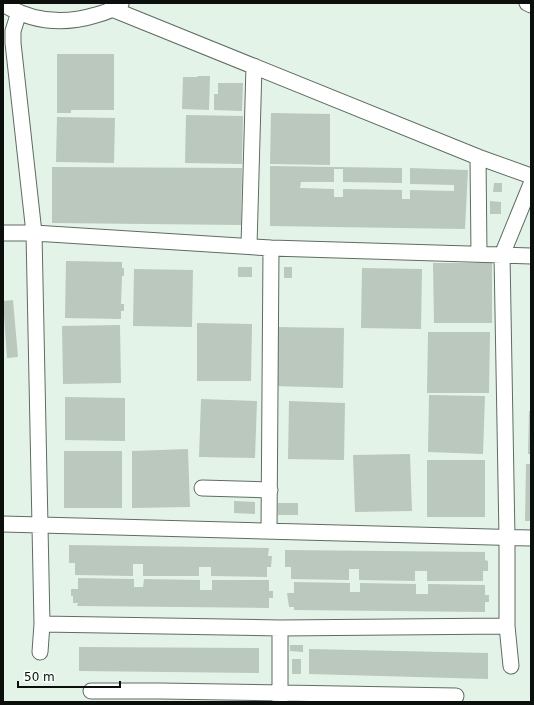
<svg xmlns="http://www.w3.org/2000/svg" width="534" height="705" font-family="'DejaVu Sans',sans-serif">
  <rect width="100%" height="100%" fill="#e4f3e8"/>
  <!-- building -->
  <path fill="#bac8be" d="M57 54H114V110H71V113H57Z
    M198 76H210L209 110 182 109 183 77H197Z
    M218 83H243L242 111 214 110V94H218Z
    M271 113 330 114V165L270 164Z
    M186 115 243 116 242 164 185 163Z
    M57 117 115 118 114 163 56 162Z
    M270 166 402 168V183L343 182V169H334V182H301L300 188 334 189V197H343V189L402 190V199H410V190L454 191V185L410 184V168L468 170 465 229 270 226Z
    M52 167 242 168 241 225 52 223Z
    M494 183H502V192H493Z
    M490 201 501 202V214H490Z
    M66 261 122 262V268H124V276H122L121 304H124V311H121V319L65 318Z
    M433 263H492V323H434Z
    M238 267H252V277H238Z
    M284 267H292V278H284Z
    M362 268 422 269 421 329 361 328Z
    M134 269 193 270 192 327 133 326Z
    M13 300 18 357 7 358 3 301Z
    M197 323 252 324 251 381H197Z
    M120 325 121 383 63 384 62 326Z
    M275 327 344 328 343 388 273 386Z
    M428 332H490L489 393H427Z
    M429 395 485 396 483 454 428 452Z
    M65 397 125 398V441L65 440Z
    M201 399 257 401 255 458 199 457Z
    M289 401 345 403 344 460 288 459Z
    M529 411H531V454H528Z
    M188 449 190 507 132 508V451Z
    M64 451H122V508H64Z
    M410 454 412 511 355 512 353 455Z
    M427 460H485V517H427Z
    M526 464H531V521H525Z
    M234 501 255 502V514L234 513Z
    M278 503H298V515H278Z
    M69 545 269 548 268 556H272L271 567H267V577L211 576V567H199V576H143V564H133V576L75 575V563H69Z
    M285 550 485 552V560L488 561V571H483V581H427V571H415V581L359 580V569H349V580L291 579V567H285Z
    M78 578 134 579V587H143L144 579 200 580V590H212V580H269V591H273V598H269V608L77 606 78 603H73V596H71V589H78Z
    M294 582 350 583V592H360V583L416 584V594H428V584L485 585V595H489V602H485V612L294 610V607H289L287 593H294Z
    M290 645H303V652L290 651Z
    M79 647 259 648V673L79 671Z
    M309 649 488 653V679L309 674Z
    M292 659H301V674H292Z"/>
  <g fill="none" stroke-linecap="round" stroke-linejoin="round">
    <!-- minor casing -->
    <g stroke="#5f6c63" stroke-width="17">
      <path id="minor" d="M527 3 531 5
        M3 4C32 22 63 25 96 15 104 13 114 9 121 4
        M112 9 478 157 531 176
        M19 12 13 31V43L34 233 42 624 40 652
        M478 157 479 254
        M3 233H34L271 248 531 256
        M249 246 254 66
        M202 488 270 490
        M3 524 531 538
        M269 531 271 248
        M42 624 280 628 507 626
        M511 666 507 626V538L502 255 531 184
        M91 691H160L456 696
        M280 702V628"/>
    </g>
    <!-- minor -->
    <use href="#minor" stroke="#fff" stroke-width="15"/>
  </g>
  <!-- border -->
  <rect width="534" height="705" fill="none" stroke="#0b100c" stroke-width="8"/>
  <!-- scale -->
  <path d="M18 681v6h102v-6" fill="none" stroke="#0b100c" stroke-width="2"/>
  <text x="24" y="681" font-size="12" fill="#0b100c" stroke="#f5fef8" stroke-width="3" paint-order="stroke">50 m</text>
</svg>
